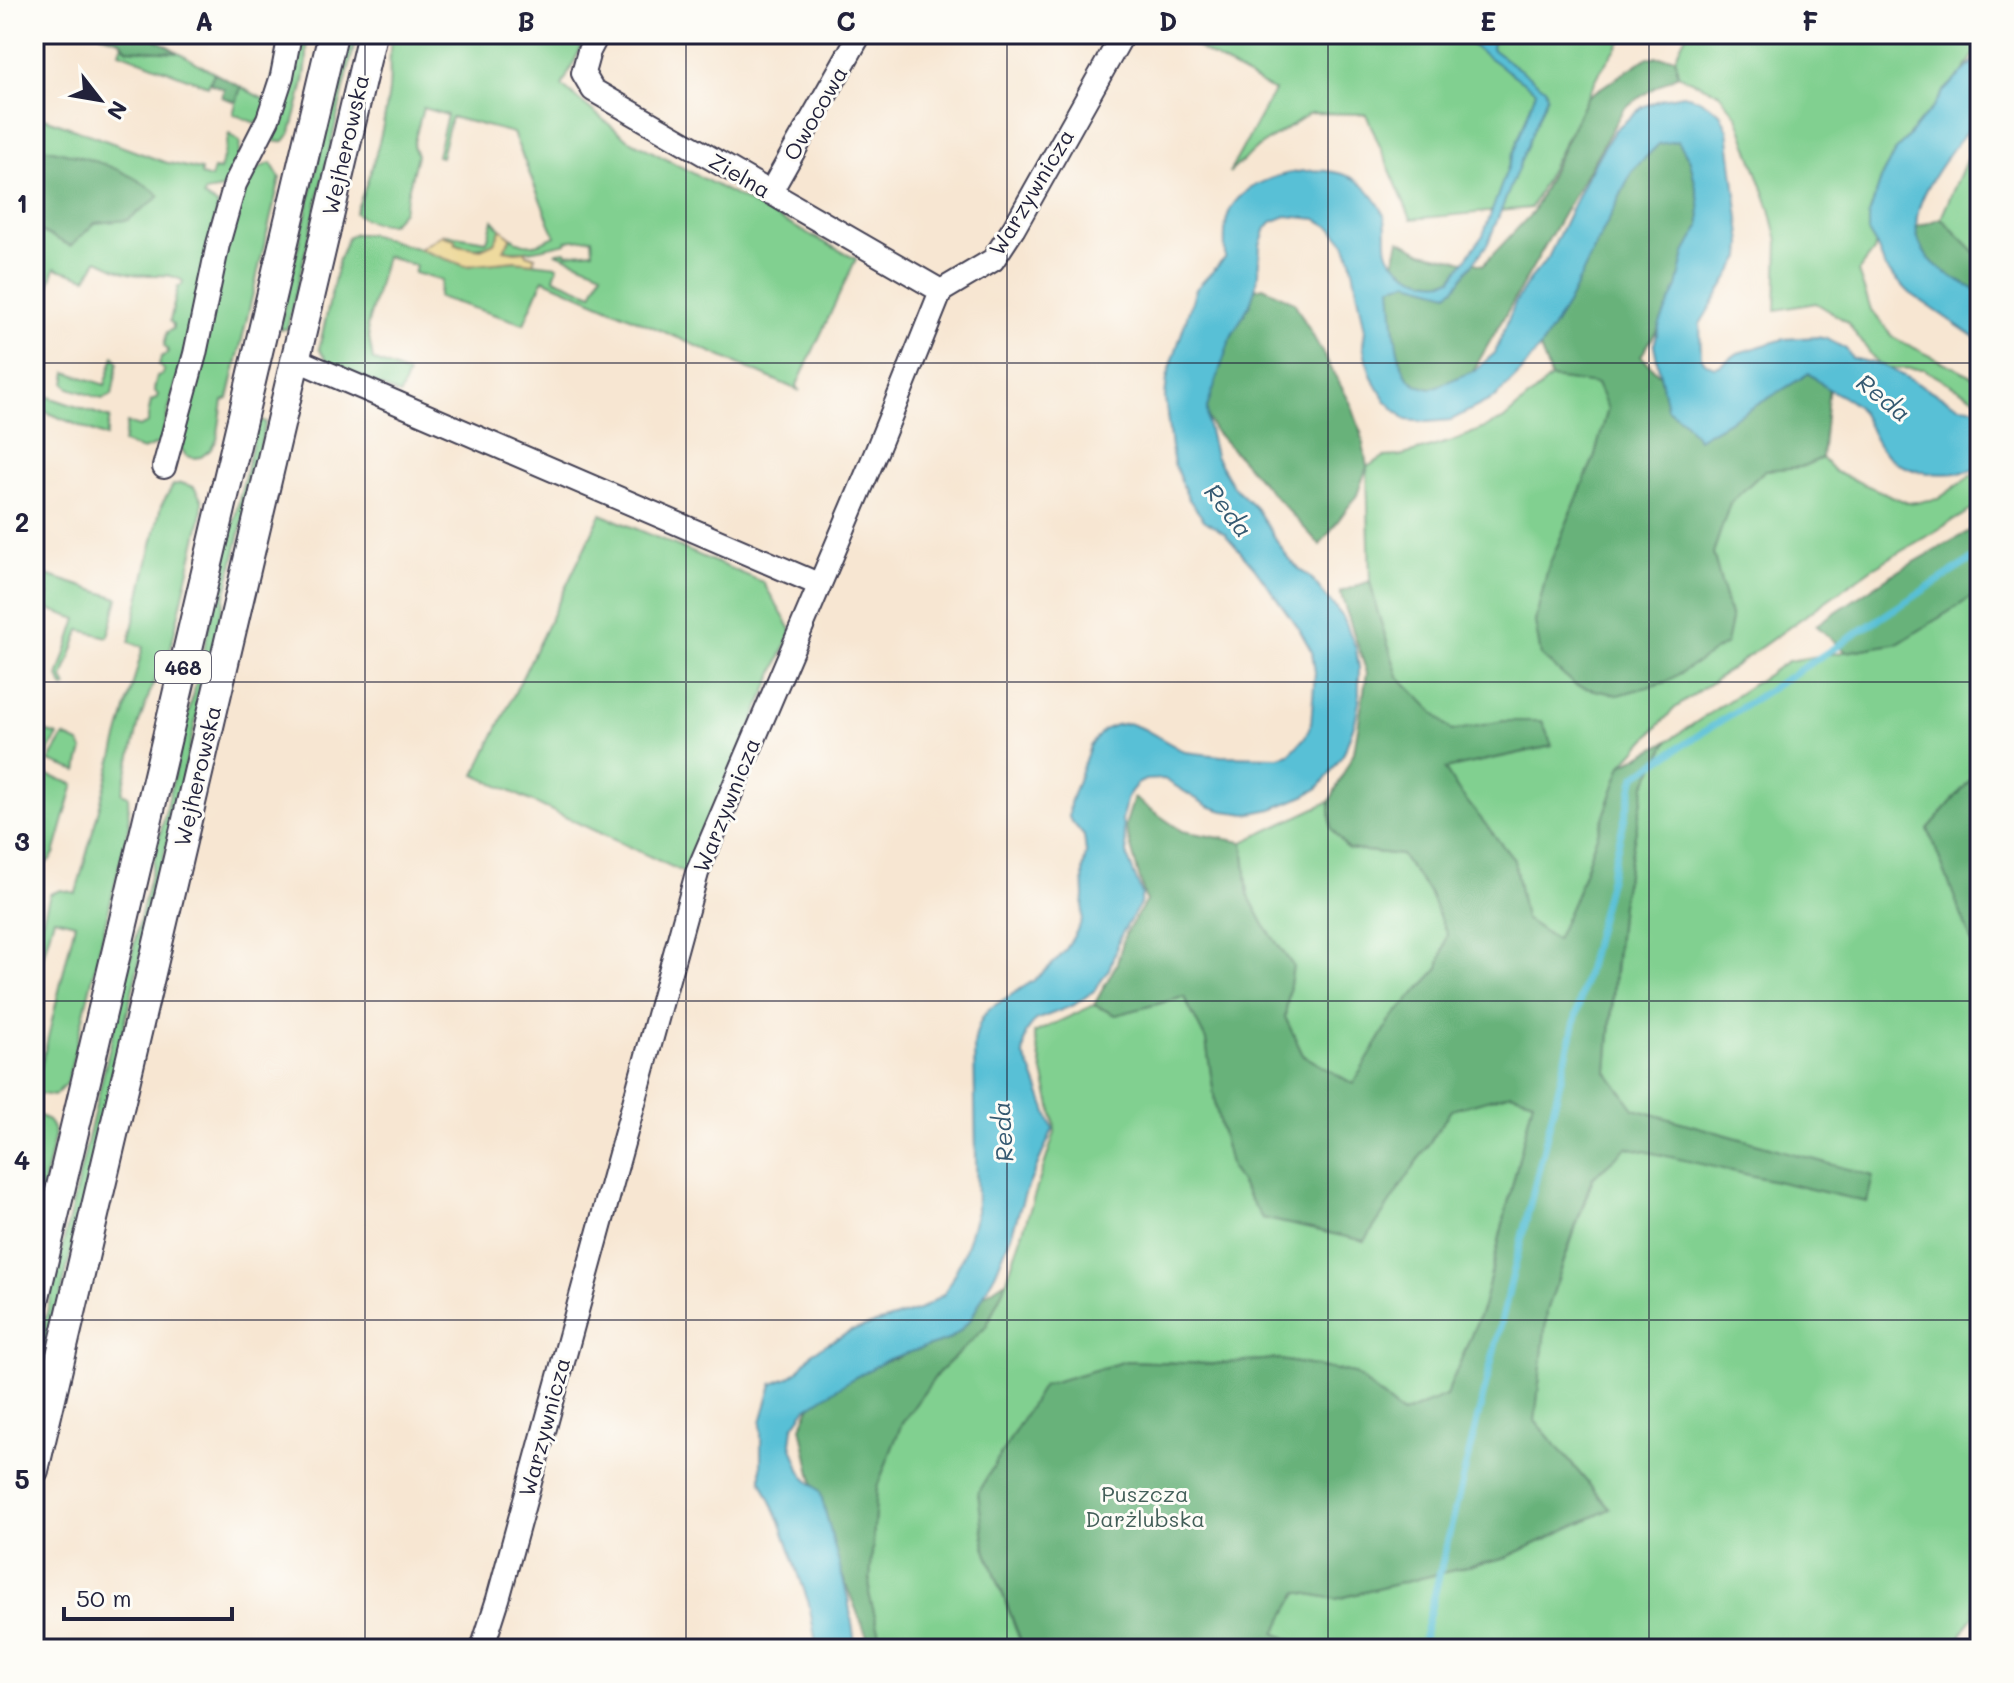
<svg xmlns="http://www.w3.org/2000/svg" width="2014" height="1683" font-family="Mali,sans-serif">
  <rect width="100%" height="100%" fill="#fdfcf7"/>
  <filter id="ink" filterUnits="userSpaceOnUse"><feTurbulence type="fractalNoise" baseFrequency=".0125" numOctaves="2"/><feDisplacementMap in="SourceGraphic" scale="16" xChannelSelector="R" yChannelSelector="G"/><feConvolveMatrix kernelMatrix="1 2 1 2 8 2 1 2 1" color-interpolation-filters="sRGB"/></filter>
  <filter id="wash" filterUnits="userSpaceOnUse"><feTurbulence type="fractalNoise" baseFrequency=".006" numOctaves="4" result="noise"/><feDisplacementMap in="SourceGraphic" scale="32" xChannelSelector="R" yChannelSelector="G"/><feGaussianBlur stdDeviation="1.8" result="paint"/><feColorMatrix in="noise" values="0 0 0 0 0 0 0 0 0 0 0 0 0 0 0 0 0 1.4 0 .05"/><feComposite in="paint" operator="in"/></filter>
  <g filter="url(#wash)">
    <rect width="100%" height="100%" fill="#f7e6d2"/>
    <!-- green -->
    <path fill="#81d090" stroke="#527966" stroke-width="2" d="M283 34H285L286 38 271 102 264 120 255 123 233 114 241 87 267 101Z
      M298 34 303 35C315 56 297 108 291 132L284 141 276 142 266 135Z
      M348 34H357L287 329H279Z
      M392 34H588L562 86 626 138 856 259 796 387 800 391 543 279 524 324 438 297 442 280 414 273 416 266 386 256 367 327 373 360 408 374 400 395 329 363 319 349 339 259 348 237 354 234H369L419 249 465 266 515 261 558 266 554 278 592 294 602 272 556 253 558 252 566 251 567 254 593 251 592 238 566 241V243C545 248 524 254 503 250L511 237C527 250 538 244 555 236L513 133 451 117 441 157 437 156 447 115 423 108 413 146 417 155 403 211 391 224C377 224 367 222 355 213 371 176 382 137 388 97 392 76 387 55 392 34Z
      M1173 34H1626L1601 70 1531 208 1411 219 1366 114 1310 113 1257 148 1229 173 1274 91Z
      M1686 34H1980V45L1895 180 1874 251 1858 272 1871 310 1894 338 1980 380V401L1923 369 1881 368 1847 322 1816 303 1776 310 1778 241 1770 209 1737 116 1719 93 1678 75 1675 57Z
      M122 43 128 49 178 52 214 73 208 86 119 52Z
      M34 114 164 162 201 170V175L211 178 214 169 220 170 229 134 240 142 238 161 223 189 205 192 204 197 218 205 198 301 160 443 143 450 123 443 127 423 139 427 148 423V416L151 401 156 399 158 395 154 390 157 376 163 374 164 370 159 365 161 357 167 354 168 350 164 346 167 332 173 329V325L170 321 178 287 182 285 183 281C168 271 150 277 133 274 121 273 108 264 97 260L87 278 55 268 45 297 34 293Z
      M1980 138V257L1941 218 1968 156Z
      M271 163 280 178 228 399 223 401 217 440 210 450 201 457 193 458 186 456 181 448 185 422 212 293 243 185 261 167Z
      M493 220 501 229 494 244C475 251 460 248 443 236L444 234 487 241Z
      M114 356 118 362 112 395 102 399 69 388 65 384 67 372 105 385Z
      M1551 378 1598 383 1608 409 1594 458 1548 568 1535 622 1731 619 1713 553 1730 503 1765 470 1801 467 1822 458 1835 472 1908 503 1938 499 1980 469V505L1871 569 1674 709 1622 765 1576 895 1557 940 1525 919 1514 860 1458 790 1445 769 1552 746 1542 721H1503L1452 732 1398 676 1377 610 1370 581 1367 467 1384 457 1400 456 1456 440 1503 420Z
      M34 392 110 418 106 437 34 407Z
      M258 420 266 422 38 1393 34 1394V1367Z
      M181 483 194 487 202 500V513L167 665 160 664 139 723 122 793 128 796 129 825 70 1072 66 1084 54 1096 35 1093 34 1066 41 1067 75 923 54 918 34 988V949L50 894 61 890 76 893 143 647 129 642 161 506 173 485Z
      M601 514 763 582 792 631 687 874 475 775Z
      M34 571 118 598 108 637 80 630 63 678 67 687 64 688 58 677 77 619 45 608 49 594 34 588Z
      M1980 592V771L1976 773 1928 829 1980 963V1544L1971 1572 1974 1615 1953 1649H1309L1275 1633 1298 1592 1336 1599 1507 1557 1610 1509 1535 1421 1547 1311 1593 1178 1627 1146 1867 1202 1872 1176 1634 1109 1607 1072 1621 904 1645 785 1668 741 1788 661 1899 643Z
      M34 728 58 735 45 758H38L41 751 34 749Z
      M64 736 79 743 83 750 77 771 49 761Z
      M35 771 74 784 54 854C48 862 44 868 34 868Z
      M1330 801 1331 828 1348 849 1401 855 1429 892 1447 934 1439 968 1392 1018 1354 1084 1303 1055 1285 1017 1293 966 1264 925 1248 895 1243 842Z
      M1184 997 1206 1040 1216 1109 1364 1241 1451 1110 1511 1093 1533 1100 1483 1307 1446 1396 1402 1414 1354 1373 1275 1359 1213 1364 1126 1361 1043 1385 978 1492 985 1547 1023 1649H884L869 1594 877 1487 902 1423 938 1373 986 1327 1007 1280 1055 1132 1054 1120 1034 1033 1094 1005 1116 1015Z
      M34 1114C46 1117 52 1122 55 1135L34 1225Z"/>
    <!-- forest -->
    <path fill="#68b27a" stroke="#456a5a" stroke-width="2" d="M100 34H147L178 52 127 49 119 40Z
      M1648 57H1675L1678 75 1654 88 1624 108 1469 378 1406 402 1386 298 1399 240 1422 252 1483 265 1533 212 1587 97Z
      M214 73 241 87 236 102 222 97 224 89 210 83Z
      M1654 126 1698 134 1732 208 1641 356 1670 385 1785 351 1830 373 1822 458 1801 467 1765 470 1730 503 1713 553 1731 620 1726 644 1666 682 1618 695 1576 686 1541 656 1535 622 1548 568 1594 458 1608 409 1597 384 1551 378 1537 340Z
      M34 146C78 155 126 166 160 196L128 220 95 223 71 246 34 228Z
      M1941 218 1980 257V324L1901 263 1914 228Z
      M1263 287 1294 302 1351 404 1361 432 1367 467 1357 495 1320 545 1214 430 1200 402 1251 290Z
      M1980 525V592L1899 643 1846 652 1816 625 1890 576Z
      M1370 581 1377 610 1398 676 1452 731 1503 721H1542L1552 746 1445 769 1458 790 1514 860 1525 919 1556 940 1576 895 1622 765 1668 741 1645 785 1621 904 1614 978 1607 1072 1634 1109 1873 1176 1867 1202 1627 1147 1592 1178 1547 1311 1535 1421 1610 1509 1507 1557 1336 1599 1298 1592 1275 1633 1309 1649H1024L985 1547 978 1492 1043 1385 1126 1361 1213 1364 1275 1359 1354 1373 1402 1414 1446 1396 1483 1307 1533 1100 1511 1093 1451 1110 1365 1241 1262 1218 1231 1168 1216 1109 1206 1040 1184 997 1116 1015 1094 1005 1117 963 1125 935 1146 901 1125 826 1134 798 1182 831 1243 842 1248 895 1264 925 1293 966 1285 1017 1303 1055 1353 1084 1392 1018 1439 968 1447 934 1429 892 1401 855 1348 849 1331 828 1330 801 1354 752 1367 673 1340 592Z
      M1980 771V963L1928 829 1976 773Z
      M1007 1280 986 1327 938 1373 902 1423 877 1487 869 1594 884 1649H872L822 1525 801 1427 816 1394 850 1371 899 1357 969 1305Z"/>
    <!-- sand -->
    <path fill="#eeda9e" stroke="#887e6c" stroke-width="2" d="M501 229 511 237 504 250 515 252 526 251V254L535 257 533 263 515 261 465 266 419 249 444 234V236L455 239 456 245 481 249 494 243Z"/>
    <!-- water -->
    <path fill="#58c0d6" stroke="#3d7188" stroke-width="2" d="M1456 34H1473L1483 41 1484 34H1494L1492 49 1545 88 1547 96 1488 243 1455 288 1448 293 1409 282 1391 286C1393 308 1394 367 1412 381 1416 385 1424 387 1430 389L1474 371 1495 353 1515 303 1530 279 1548 258 1584 182 1602 150 1615 130 1642 107 1662 99 1683 95 1699 99 1720 113 1728 130 1742 243 1741 257 1700 324 1701 356 1705 362 1714 367 1719 366 1738 353 1784 339 1817 337 1827 339 1846 349 1852 358 1885 366 1959 406 1980 408V468C1948 478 1904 477 1881 449 1871 436 1867 417 1856 406 1847 397 1833 393 1824 386 1819 382 1814 377 1809 373 1773 397 1735 417 1698 439L1684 421 1667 409 1654 345 1660 323 1677 287 1685 253 1700 226 1699 201 1690 161 1678 141 1659 144 1633 170 1568 303 1544 342 1522 371 1496 397 1451 420 1427 422 1406 420 1385 400 1372 377 1366 359 1363 345 1365 330 1351 259 1345 243 1333 229 1316 219 1286 216 1271 222 1266 228 1260 245 1258 275 1255 289 1250 304 1231 337 1207 408 1208 426 1215 456 1233 486 1256 508 1288 558 1299 569 1311 578 1343 617 1356 648 1359 668V702L1355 722 1344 753 1325 780 1317 789 1304 796 1272 809 1247 814 1224 811 1208 806 1164 779 1145 780 1137 784 1131 791 1126 800 1122 820 1128 858 1142 894 1140 904 1121 935 1109 969 1095 990 1074 1005 1036 1020 1026 1033 1023 1055 1032 1071 1053 1129 1024 1196 1012 1233 996 1272 971 1319 959 1332 948 1340 889 1359 850 1380 806 1409 793 1427 791 1444 800 1469 805 1478 820 1491 848 1598 856 1649H817L809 1604 780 1521 761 1479V1422L772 1384 788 1378 798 1371 813 1352 830 1342 851 1331 919 1310 944 1294 964 1254 977 1211 974 1046C976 1031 979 1020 989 1009L1033 981 1056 961 1065 951 1079 927 1082 919 1084 896 1083 870 1086 853 1084 836 1069 818 1070 803 1090 746 1103 730 1116 725 1128 723 1144 729 1185 752 1221 756 1279 757 1289 754 1298 745 1306 736 1311 724 1315 672 1312 652 1299 629 1254 567 1224 533 1204 520 1188 498 1174 464 1171 448 1165 398 1167 378 1196 289 1225 258C1225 242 1223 225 1230 210 1248 174 1323 159 1356 180 1368 188 1382 205 1385 219 1388 235 1381 252 1396 264 1411 277 1432 286 1452 279L1483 235 1536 91Z
      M1980 55C1980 66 1983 104 1980 111 1978 119 1960 139 1954 147 1929 182 1893 230 1937 266 1952 278 1962 284 1980 291V341L1910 293 1885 268 1877 247 1868 232V218L1883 173 1894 153 1922 119 1932 109 1943 92Z"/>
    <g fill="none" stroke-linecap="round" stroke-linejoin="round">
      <!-- stream -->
      <path stroke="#58c0d6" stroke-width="7" d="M1418 1649 1423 1641 1635 776 1980 554"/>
    </g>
  </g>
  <g filter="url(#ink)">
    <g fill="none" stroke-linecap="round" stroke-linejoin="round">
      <!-- minor casing -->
      <g stroke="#423f52" stroke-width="26">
        <path id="minor" d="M598 34 589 51 583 73 593 90 941 291
          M770 193 860 34
          M295 359 818 584
          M164 467 195 354 218 244 235 184 268 119 282 76 290 34
          M482 1649 498 1599 697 873 877 450 941 291 993 260 1014 228 1123 34"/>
      </g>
      <!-- major casing -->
      <g stroke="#423f52" stroke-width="32">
        <path id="major" d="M34 1301 333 34
          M34 1470 372 34"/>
      </g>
      <!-- minor -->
      <use href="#minor" stroke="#fff" stroke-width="22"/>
      <!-- major -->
      <use href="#major" stroke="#fff" stroke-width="28"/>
    </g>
  </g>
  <!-- grid -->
  <path fill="none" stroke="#22223b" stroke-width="2" stroke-opacity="0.55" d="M365 34V1649M686 34V1649M1007 34V1649M1328 34V1649M1649 34V1649M34 363H1980M34 682H1980M34 1001H1980M34 1320H1980"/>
  <g text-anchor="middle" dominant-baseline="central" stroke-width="6" stroke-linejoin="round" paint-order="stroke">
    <!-- shield labels -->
    <rect fill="#fdfcf7" stroke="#646373" stroke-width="2" x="155" y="651" width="56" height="32" rx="6"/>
    <g font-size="20" font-weight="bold" fill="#22223b">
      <text x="183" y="667">468</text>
    </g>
    <!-- street labels -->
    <g font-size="22" fill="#22223b" stroke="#fdfcf7">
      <text transform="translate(815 113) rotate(-60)">Owocowa</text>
      <text transform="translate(345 145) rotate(-77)">Wejherowska</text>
      <text transform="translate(740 175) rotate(30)">Zielna</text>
      <text transform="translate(1031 192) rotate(-59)">Warzywnicza</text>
      <text transform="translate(197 776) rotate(-77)">Wejherowska</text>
      <text transform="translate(726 805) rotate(-68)">Warzywnicza</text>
      <text transform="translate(544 1427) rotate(-75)">Warzywnicza</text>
    </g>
    <!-- park labels -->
    <g font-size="22" fill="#435f59" stroke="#fdfcf7">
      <text x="1145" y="1493">Puszcza<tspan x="1145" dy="25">Darżlubska</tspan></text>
    </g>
    <!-- water labels -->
    <g font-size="24" font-style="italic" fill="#355971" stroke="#fdfcf7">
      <text transform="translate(1884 397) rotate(39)">Reda</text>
      <text transform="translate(1229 510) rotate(52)">Reda</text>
      <text transform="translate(1002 1132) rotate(-94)">Reda</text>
    </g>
  </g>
  <!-- margin -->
  <rect width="2014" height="1683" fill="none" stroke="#fdfcf7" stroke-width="88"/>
  <!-- north arrow -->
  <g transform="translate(100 100) rotate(121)" stroke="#fdfcf7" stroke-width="6" paint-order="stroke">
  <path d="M0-6L14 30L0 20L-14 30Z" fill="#22223b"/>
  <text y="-12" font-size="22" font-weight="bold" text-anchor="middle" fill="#22223b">N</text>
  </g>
  <!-- scale -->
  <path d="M64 1607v12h168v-12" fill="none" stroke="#22223b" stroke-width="4"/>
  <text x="76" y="1607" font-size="24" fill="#22223b" stroke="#fdfcf7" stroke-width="6" paint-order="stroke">50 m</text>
  <rect x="44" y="44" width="1926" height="1595" fill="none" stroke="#22223b" stroke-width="3"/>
  <g font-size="26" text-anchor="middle" font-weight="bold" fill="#22223b">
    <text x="204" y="31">A</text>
    <text x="526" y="31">B</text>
    <text x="846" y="31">C</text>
    <text x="1168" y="31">D</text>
    <text x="1488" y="31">E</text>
    <text x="1810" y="31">F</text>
    <text x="22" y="213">1</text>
    <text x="22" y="532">2</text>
    <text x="22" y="851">3</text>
    <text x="22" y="1170">4</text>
    <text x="22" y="1489">5</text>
  </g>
</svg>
